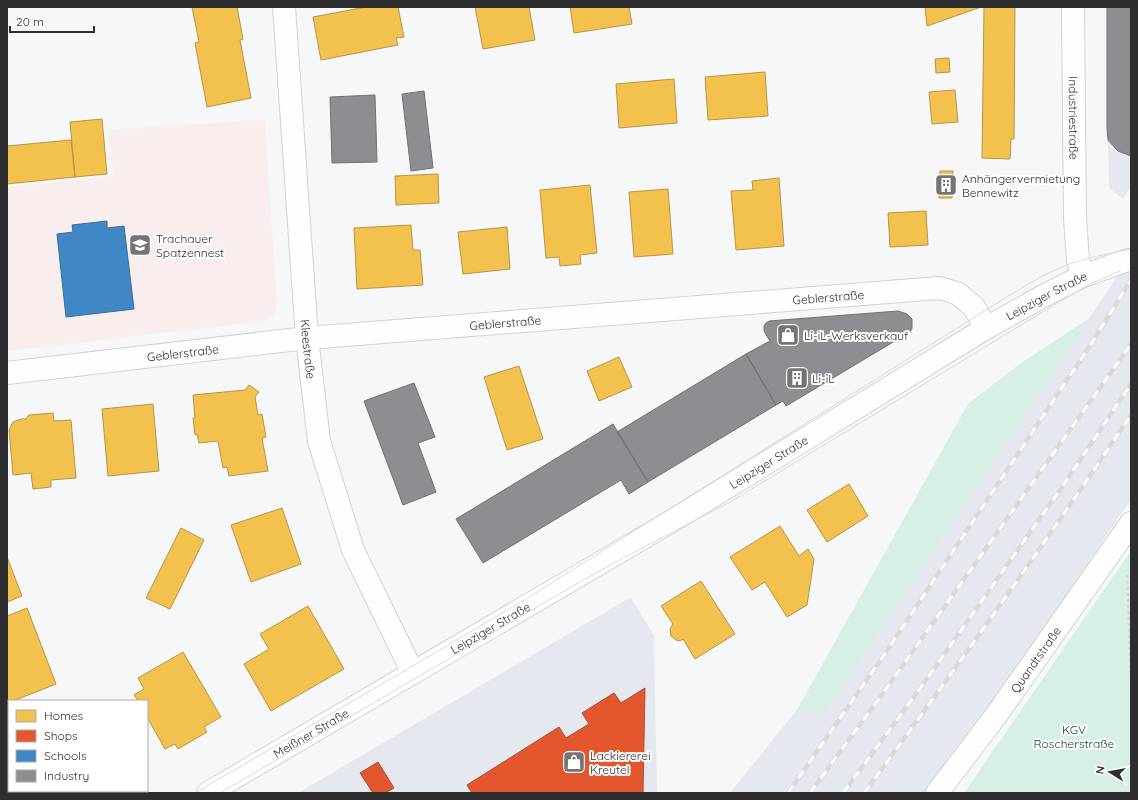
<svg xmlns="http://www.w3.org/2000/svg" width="1138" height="800" font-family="Quicksand,sans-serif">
  <rect width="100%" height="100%" fill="#f6f7f9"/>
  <!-- built -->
  <path fill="#e6e8ef" d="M1107 22 1131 23V186L1123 199 1109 188 1108 140 1107 128Z
    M1131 256V499L998 696 924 793H730L797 710 824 715Z
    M631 597 654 636 657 793H298Z"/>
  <!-- education -->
  <path fill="#f9eeed" d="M265 120 277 303 275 314 263 321 7 351V187L113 176 108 130Z"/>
  <!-- green -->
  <path fill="#d7efe4" d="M1090 318 824 715 797 710 968 404 1021 363Z
    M1131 552V793H964L1126 558Z"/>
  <!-- homes -->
  <path fill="#f2c14e" stroke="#b79545" d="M192 7H237L243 39 240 40 251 98 207 107 195 43 199 42Z
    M366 7H398L404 37 396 38 398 45 321 60 313 17Z
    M475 7H529L535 40 483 49Z
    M570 7H629L632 24 574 33Z
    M925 7H981L927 26Z
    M984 7H1015L1014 139H1011L1010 159 982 158Z
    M949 58 950 72 936 73 935 59Z
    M765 72 768 116 708 120 705 77Z
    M674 79 677 123 619 128 616 84Z
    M955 90 958 122 932 124 929 92Z
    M102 119 107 174 75 177 70 122Z
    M71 140 75 177 7 184V146Z
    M940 171H953L952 198H939Z
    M438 174 439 203 396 205 395 176Z
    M779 178 784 246 736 250 731 191 753 190 752 181Z
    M590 185 597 253 580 255 581 264 560 266 559 257 546 258 540 190Z
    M668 189 673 254 634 257 629 192Z
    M926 211 928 245 890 247 888 213Z
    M411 225 413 250H420L423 285 357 289 354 228Z
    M507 227 510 269 463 274 458 232Z
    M619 357 632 387 599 401 587 371Z
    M519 366 543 439 507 450 484 377Z
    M249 385 259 392 255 397 258 415 262 414 266 437 262 438 268 471 229 476 227 467 223 468 218 441 199 443 197 434 195 435 193 418H195L193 395 245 390Z
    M153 404 159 471 108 476 102 409Z
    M53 413 54 421 71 420 76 478 51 480V487L33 489 31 473 13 475 9 430 13 422 21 419H26L29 415Z
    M849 484 868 516 827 542 807 510Z
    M282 508 301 564 251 582 231 525Z
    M780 526 799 556 808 549 814 559 807 605 787 617 765 582 752 590 730 557Z
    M181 528 204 540 170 609 146 598Z
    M7 557 22 596 7 602Z
    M701 581 735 634 695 659 683 639 680 641 676 640 671 636 670 629 673 624 661 606Z
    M308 606 344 669 271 711 244 664 269 649 260 634Z
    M27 608 56 684 13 701H9V702L7 703V616Z
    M183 652 221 717 204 727 207 732 178 749 175 744 165 749 147 717V701H138L134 695 144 689 138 678Z
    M59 791H132L129 793H60Z"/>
  <!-- shops -->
  <path fill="#e4572e" stroke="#ad4b2f" d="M645 688 643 793H472L467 785 559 727 566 738 589 724 582 713 614 693 621 703Z
    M378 762 394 788 385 793H373L360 773Z"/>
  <!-- schools -->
  <path fill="#3f88c5" stroke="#3a6d98" d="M107 221V228L124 226 134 309 66 317 57 234 73 232 72 225Z"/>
  <!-- industry -->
  <path fill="#8d8d92" stroke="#707075" d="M1107 7H1131V156L1118 151 1108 140 1107 128Z
    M424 91 433 168 411 171 402 94Z
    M375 95 377 162 332 163 330 97Z
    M898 311 907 314 912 319V328L910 332 786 406 783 401 776 405 746 354 770 341 765 333 764 330V326L766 323 769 321Z
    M746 354 776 405 648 482 617 432Z
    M414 383 435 437 418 443 436 492 403 505 364 401Z
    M613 424 648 482 629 494 621 480 483 563 456 519Z"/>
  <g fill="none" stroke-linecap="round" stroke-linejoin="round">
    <!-- minor casing -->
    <g stroke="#d1d2d3" stroke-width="24">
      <g id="minor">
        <path id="s1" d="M284 7 307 338 319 441 353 550 413 673"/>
        <path id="s2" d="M7 373 307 338 939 288 957 293 974 307 986 328"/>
        <path id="s3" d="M937 793 995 717 1131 523"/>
      </g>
    </g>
    <!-- tertiary casing -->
    <g stroke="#d1d2d3" stroke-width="24">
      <g id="tertiary">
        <path id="s4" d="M1073 7 1075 218 1078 261 1083 276"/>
      </g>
    </g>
    <!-- secondary casing -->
    <g stroke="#d1d2d3" stroke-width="24">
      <g id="secondary">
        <path id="s5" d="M208 793 677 518 986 328 1047 294 1083 276 1128 260"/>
      </g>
    </g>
    <!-- path -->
    <path stroke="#d5d5d6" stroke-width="2.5" stroke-dasharray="3 3" stroke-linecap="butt" d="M1127 575 1131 676"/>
    <!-- minor -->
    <use href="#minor" stroke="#fefefe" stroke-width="22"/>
    <!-- tertiary -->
    <use href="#tertiary" stroke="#fefefe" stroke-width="22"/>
    <!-- secondary -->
    <use href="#secondary" stroke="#fefefe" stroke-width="22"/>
    <!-- tram -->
    <path stroke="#d9d9da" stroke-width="1" d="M195 793 411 667 526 599 978 315C1006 298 1033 279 1062 267 1084 258 1108 254 1131 249
      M220 793 571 587 616 562 732 501 1054 305 1090 284 1120 271"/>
    <!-- rail casing -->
    <g stroke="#d9d9da" stroke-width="4.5">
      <path id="rail" d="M788 793 884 655 1091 344 1131 280
        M810 793 881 696 1131 344
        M843 793 924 683 1060 490 1131 384
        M864 793C956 669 1045 543 1131 415"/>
    </g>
    <!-- rail -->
    <use href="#rail" stroke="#fff" stroke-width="3" stroke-dasharray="9" stroke-linecap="butt"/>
  </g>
  <!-- icons -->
  <defs>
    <g id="building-square" transform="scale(1.15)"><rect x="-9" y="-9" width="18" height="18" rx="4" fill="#747476" stroke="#fff"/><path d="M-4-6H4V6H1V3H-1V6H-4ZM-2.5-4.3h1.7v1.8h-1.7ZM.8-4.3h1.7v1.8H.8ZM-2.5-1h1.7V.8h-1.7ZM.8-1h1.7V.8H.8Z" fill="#fff"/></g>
    <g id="school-square" transform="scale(1.15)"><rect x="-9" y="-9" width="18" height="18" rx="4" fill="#747476" stroke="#fff"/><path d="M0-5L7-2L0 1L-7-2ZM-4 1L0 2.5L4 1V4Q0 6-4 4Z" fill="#fff"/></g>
    <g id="shop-square" transform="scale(1.15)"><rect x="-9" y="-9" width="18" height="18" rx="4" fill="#747476" stroke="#fff"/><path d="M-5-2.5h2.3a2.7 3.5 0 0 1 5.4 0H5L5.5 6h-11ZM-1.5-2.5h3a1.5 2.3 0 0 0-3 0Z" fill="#fff"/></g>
  </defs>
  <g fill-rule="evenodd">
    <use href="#building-square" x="946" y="185"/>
    <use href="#school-square" x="140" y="245"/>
    <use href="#shop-square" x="788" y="335"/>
    <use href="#building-square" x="797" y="378"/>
    <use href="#shop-square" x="574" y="762"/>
  </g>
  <g text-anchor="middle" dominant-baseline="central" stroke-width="4" stroke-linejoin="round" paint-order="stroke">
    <!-- street labels -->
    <g font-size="12" fill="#2e2e30" stroke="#fff">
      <text stroke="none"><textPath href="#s4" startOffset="111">Industriestraße</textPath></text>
      <text stroke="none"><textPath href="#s5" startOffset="975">Leipziger Straße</textPath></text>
      <text stroke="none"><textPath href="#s2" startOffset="825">Geblerstraße</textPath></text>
      <text stroke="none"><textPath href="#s2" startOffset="501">Geblerstraße</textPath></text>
      <text stroke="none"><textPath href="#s1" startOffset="343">Kleestraße</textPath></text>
      <text stroke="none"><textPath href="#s2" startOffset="177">Geblerstraße</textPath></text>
      <text stroke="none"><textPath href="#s5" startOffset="651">Leipziger Straße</textPath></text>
      <text stroke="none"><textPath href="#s5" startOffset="327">Leipziger Straße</textPath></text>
      <text stroke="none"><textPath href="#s3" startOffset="166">Quandtstraße</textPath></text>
      <text stroke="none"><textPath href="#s5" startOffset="119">Meißner Straße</textPath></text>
    </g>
    <!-- poi labels -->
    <g font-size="12" fill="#2e2e30" stroke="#fff" text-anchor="start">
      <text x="962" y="178">Anhängervermietung<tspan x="962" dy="14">Bennewitz</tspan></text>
      <text x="156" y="238">Trachauer<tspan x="156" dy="14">Spatzennest</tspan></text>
      <text x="804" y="335">Li-iL-Werksverkauf</text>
      <text x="812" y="378">Li-iL</text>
      <text x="590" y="755">Lackiererei<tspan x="590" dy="14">Kreutel</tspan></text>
    </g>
    <!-- park labels -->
    <g font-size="12" fill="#0e4530" stroke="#fff">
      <text x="1074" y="729">KGV<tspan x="1074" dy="14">Roscherstraße</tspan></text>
    </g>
  </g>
  <!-- border -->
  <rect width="1138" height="800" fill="none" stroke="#2e2e30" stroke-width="16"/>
  <!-- legend -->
  <rect x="8" y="700" width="140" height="92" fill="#ffffff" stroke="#ababac"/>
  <rect x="16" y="710" width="20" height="12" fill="#f2c14e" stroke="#ababac"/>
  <text x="44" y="720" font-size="12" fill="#2e2e30">Homes</text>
  <rect x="16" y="730" width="20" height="12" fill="#e4572e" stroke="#ababac"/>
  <text x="44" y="740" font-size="12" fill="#2e2e30">Shops</text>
  <rect x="16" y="750" width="20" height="12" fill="#3f88c5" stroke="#ababac"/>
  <text x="44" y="760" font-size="12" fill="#2e2e30">Schools</text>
  <rect x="16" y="770" width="20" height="12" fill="#8d8d92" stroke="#ababac"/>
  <text x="44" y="780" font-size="12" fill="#2e2e30">Industry</text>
  <!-- north arrow -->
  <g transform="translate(1110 772) rotate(281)" stroke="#ffffff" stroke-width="3" paint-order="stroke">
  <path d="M0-3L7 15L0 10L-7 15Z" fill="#2e2e30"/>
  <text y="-6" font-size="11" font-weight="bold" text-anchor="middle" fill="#2e2e30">N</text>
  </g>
  <!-- scale -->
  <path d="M10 26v6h84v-6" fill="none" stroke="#2e2e30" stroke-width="2"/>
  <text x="16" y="26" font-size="12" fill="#2e2e30" stroke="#ffffff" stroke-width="3" paint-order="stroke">20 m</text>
</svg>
